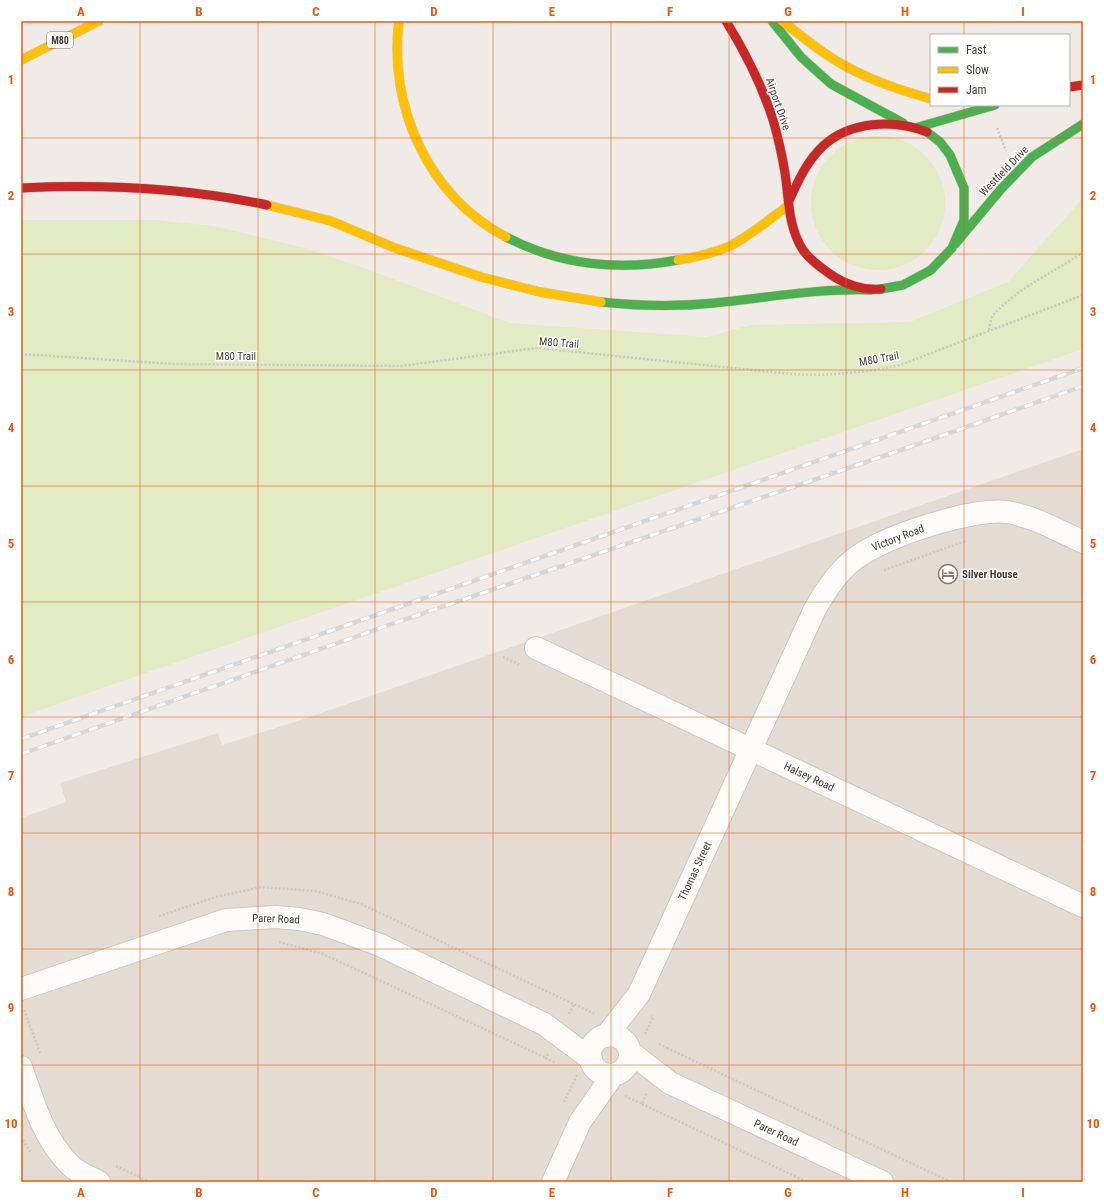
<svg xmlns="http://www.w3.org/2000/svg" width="1104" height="1203" font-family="'Roboto Condensed',sans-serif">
  <rect width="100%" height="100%" fill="#f0ebe6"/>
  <!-- residential -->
  <path fill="#e4dcd3" d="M1083 449V1182H21V818L66 802 60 783 218 733 222 745 304 719Z"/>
  <!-- green -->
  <path fill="#e1ebc4" d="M811 203a67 67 0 1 1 134 0a67 67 0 1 1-134 0Z
    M1083 198V349L102 688 21 717V220H154L213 226 305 248 367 269 509 323 707 337 751 325 910 322 1008 282Z"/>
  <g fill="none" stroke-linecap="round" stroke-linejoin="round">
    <!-- street casing -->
    <g stroke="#ccc7c2" stroke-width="24">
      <path id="street" d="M536 648 1083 906
        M21 989 226 920 276 917 299 919 323 924 380 945 544 1024 591 1059
        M590 1055a20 20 0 1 1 40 0a20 20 0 1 1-40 0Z
        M606 1036 639 994 815 609C825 591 836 574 852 561 880 537 971 508 1007 512 1033 516 1059 531 1083 542
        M630 1052 670 1083 882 1182
        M21 1067C33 1101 43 1138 70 1165 78 1173 89 1177 99 1182
        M553 1182 580 1122 613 1075"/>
    </g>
    <!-- fast casing -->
    <g stroke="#d1c9be" stroke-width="10">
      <path id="fast" d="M772 21 801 57 831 84 903 123
        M915 128 995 105
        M506 237C560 265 619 271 678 260
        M955 244 1001 189 1032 157 1083 124
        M881 289 903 285 931 270 952 248 964 220V188L950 155 940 142 927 132
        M601 302C639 306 676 307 714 303 766 298 818 288 871 290"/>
    </g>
    <!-- slow casing -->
    <g stroke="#d1c9be" stroke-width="10">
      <path id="slow" d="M399 21C388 106 428 196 506 237
        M782 21C805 39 827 57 853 70 878 83 904 91 931 99
        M21 60 99 21
        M267 205 331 221 395 248 481 277 540 292 601 302
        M678 260C696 257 714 253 730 246 751 235 770 219 789 205"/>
    </g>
    <!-- jam casing -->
    <g stroke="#d1c9be" stroke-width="10">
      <path id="jam" d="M726 21C745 52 762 85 773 120 778 137 782 155 785 173 789 199 788 227 803 250 810 260 820 267 830 274 844 284 864 291 881 289
        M1069 87 1083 85
        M21 188C104 184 186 188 267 205
        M789 201C798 181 807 161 823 146 850 121 894 119 927 132"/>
    </g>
    <!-- path -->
    <path stroke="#cdcac6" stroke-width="2.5" stroke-dasharray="2 2" stroke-linecap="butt" d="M997 128 1006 151
      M989 330C990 324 991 317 995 313 1019 287 1055 272 1083 252
      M21 354 174 364 401 366 537 348 792 374C828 376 865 373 900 365L1083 295
      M884 570 966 541
      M503 657 520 665
      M159 916 216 897 261 887 315 891 361 904 595 1014
      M279 942 323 954 546 1058
      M24 1010 40 1053
      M569 1014 574 1004
      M645 1034 653 1017 651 1016
      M659 1044 667 1048 665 1051
      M667 1048 951 1182
      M548 1054 546 1058 556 1063
      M625 1096 642 1104 647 1092
      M564 1102 577 1075
      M642 1104 807 1182
      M23 1140 31 1153
      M116 1166 150 1182"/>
    <!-- street -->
    <use href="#street" stroke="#fdfcfb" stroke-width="22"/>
    <!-- fast -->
    <use href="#fast" stroke="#4caf50" stroke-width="9"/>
    <!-- slow -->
    <use href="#slow" stroke="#ffc107" stroke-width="9"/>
    <!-- jam -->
    <use href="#jam" stroke="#c62828" stroke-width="9"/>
    <!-- rail casing -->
    <g stroke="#d8d7d7" stroke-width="4.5">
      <path id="rail" d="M21 739 1083 368
        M21 754 386 626 904 449 1083 386"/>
    </g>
    <!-- rail -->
    <use href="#rail" stroke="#fff" stroke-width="3" stroke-dasharray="9" stroke-linecap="butt"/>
  </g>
  <!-- grid -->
  <path fill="none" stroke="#e8590c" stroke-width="1" stroke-opacity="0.55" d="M140 21V1182M258 21V1182M375 21V1182M493 21V1182M611 21V1182M729 21V1182M846 21V1182M964 21V35M964 105V1182M21 138H1083M21 254H1083M21 370H1083M21 486H1083M21 602H1083M21 717H1083M21 833H1083M21 949H1083M21 1065H1083"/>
  <!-- icons -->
  <defs>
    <g id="hotel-ring" transform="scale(1)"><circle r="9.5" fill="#fff" stroke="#817972" stroke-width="1.5"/><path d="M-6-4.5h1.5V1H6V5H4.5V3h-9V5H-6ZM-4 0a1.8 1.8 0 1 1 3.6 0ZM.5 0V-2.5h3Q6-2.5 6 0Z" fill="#817972"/></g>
  </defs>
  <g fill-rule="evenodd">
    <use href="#hotel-ring" x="948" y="574"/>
  </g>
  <g text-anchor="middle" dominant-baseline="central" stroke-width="3" stroke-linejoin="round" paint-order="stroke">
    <!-- shield labels -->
    <rect fill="#fff" stroke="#7d7670" stroke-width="1" x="47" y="32" width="26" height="16" rx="3"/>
    <g font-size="10" font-weight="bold" fill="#453c33">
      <text x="60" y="40">M80</text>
    </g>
    <!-- street labels -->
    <g font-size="11" fill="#453c33" stroke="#fff">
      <text transform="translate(778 104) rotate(71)">Airport Drive</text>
      <text transform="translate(1004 171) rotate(-46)">Westfield Drive</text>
      <text transform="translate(559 343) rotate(4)">M80 Trail</text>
      <text x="236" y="356">M80 Trail</text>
      <text transform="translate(879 359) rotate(-10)">M80 Trail</text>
      <text transform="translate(898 538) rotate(-21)">Victory Road</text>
      <text transform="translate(809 777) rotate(25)">Halsey Road</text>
      <text transform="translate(695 871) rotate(-65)">Thomas Street</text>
      <text transform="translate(276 919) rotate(2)">Parer Road</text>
      <text transform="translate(776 1133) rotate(25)">Parer Road</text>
    </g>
    <!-- poi labels -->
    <g font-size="11" font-weight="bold" fill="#453c33" stroke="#fff" text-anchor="start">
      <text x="962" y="574">Silver House</text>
    </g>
  </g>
  <!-- border -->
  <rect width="1104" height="1203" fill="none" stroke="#ffffff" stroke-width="44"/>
  <!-- legend -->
  <rect x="930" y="34" width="140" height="72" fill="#ffffff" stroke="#b5b1ad"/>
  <rect x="938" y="47" width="20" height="6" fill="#4caf50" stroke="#b5b1ad"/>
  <text x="966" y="54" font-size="12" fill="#453c33">Fast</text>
  <rect x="938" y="67" width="20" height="6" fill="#ffc107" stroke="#b5b1ad"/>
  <text x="966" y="74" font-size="12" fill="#453c33">Slow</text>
  <rect x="938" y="87" width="20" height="6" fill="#c62828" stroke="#b5b1ad"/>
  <text x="966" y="94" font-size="12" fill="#453c33">Jam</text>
  <rect x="22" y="22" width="1060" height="1159" fill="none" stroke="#e8590c" stroke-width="1.5"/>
  <g font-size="13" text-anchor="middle" font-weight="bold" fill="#e8590c">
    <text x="81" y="16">A</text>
    <text x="199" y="16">B</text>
    <text x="316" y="16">C</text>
    <text x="434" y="16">D</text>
    <text x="552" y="16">E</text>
    <text x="670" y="16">F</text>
    <text x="788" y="16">G</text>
    <text x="905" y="16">H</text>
    <text x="1023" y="16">I</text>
    <text x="11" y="84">1</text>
    <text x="1093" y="84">1</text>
    <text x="11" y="200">2</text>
    <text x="1093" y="200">2</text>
    <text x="11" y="316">3</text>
    <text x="1093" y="316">3</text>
    <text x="11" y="432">4</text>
    <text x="1093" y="432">4</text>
    <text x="11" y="548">5</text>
    <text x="1093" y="548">5</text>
    <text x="11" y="664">6</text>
    <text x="1093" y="664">6</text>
    <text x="11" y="780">7</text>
    <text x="1093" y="780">7</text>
    <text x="11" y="896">8</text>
    <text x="1093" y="896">8</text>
    <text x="11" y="1012">9</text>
    <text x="1093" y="1012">9</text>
    <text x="11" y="1128">10</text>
    <text x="1093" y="1128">10</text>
    <text x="81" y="1197">A</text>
    <text x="199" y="1197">B</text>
    <text x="316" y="1197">C</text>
    <text x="434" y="1197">D</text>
    <text x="552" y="1197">E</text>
    <text x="670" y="1197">F</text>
    <text x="788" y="1197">G</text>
    <text x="905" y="1197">H</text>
    <text x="1023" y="1197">I</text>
  </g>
</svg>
